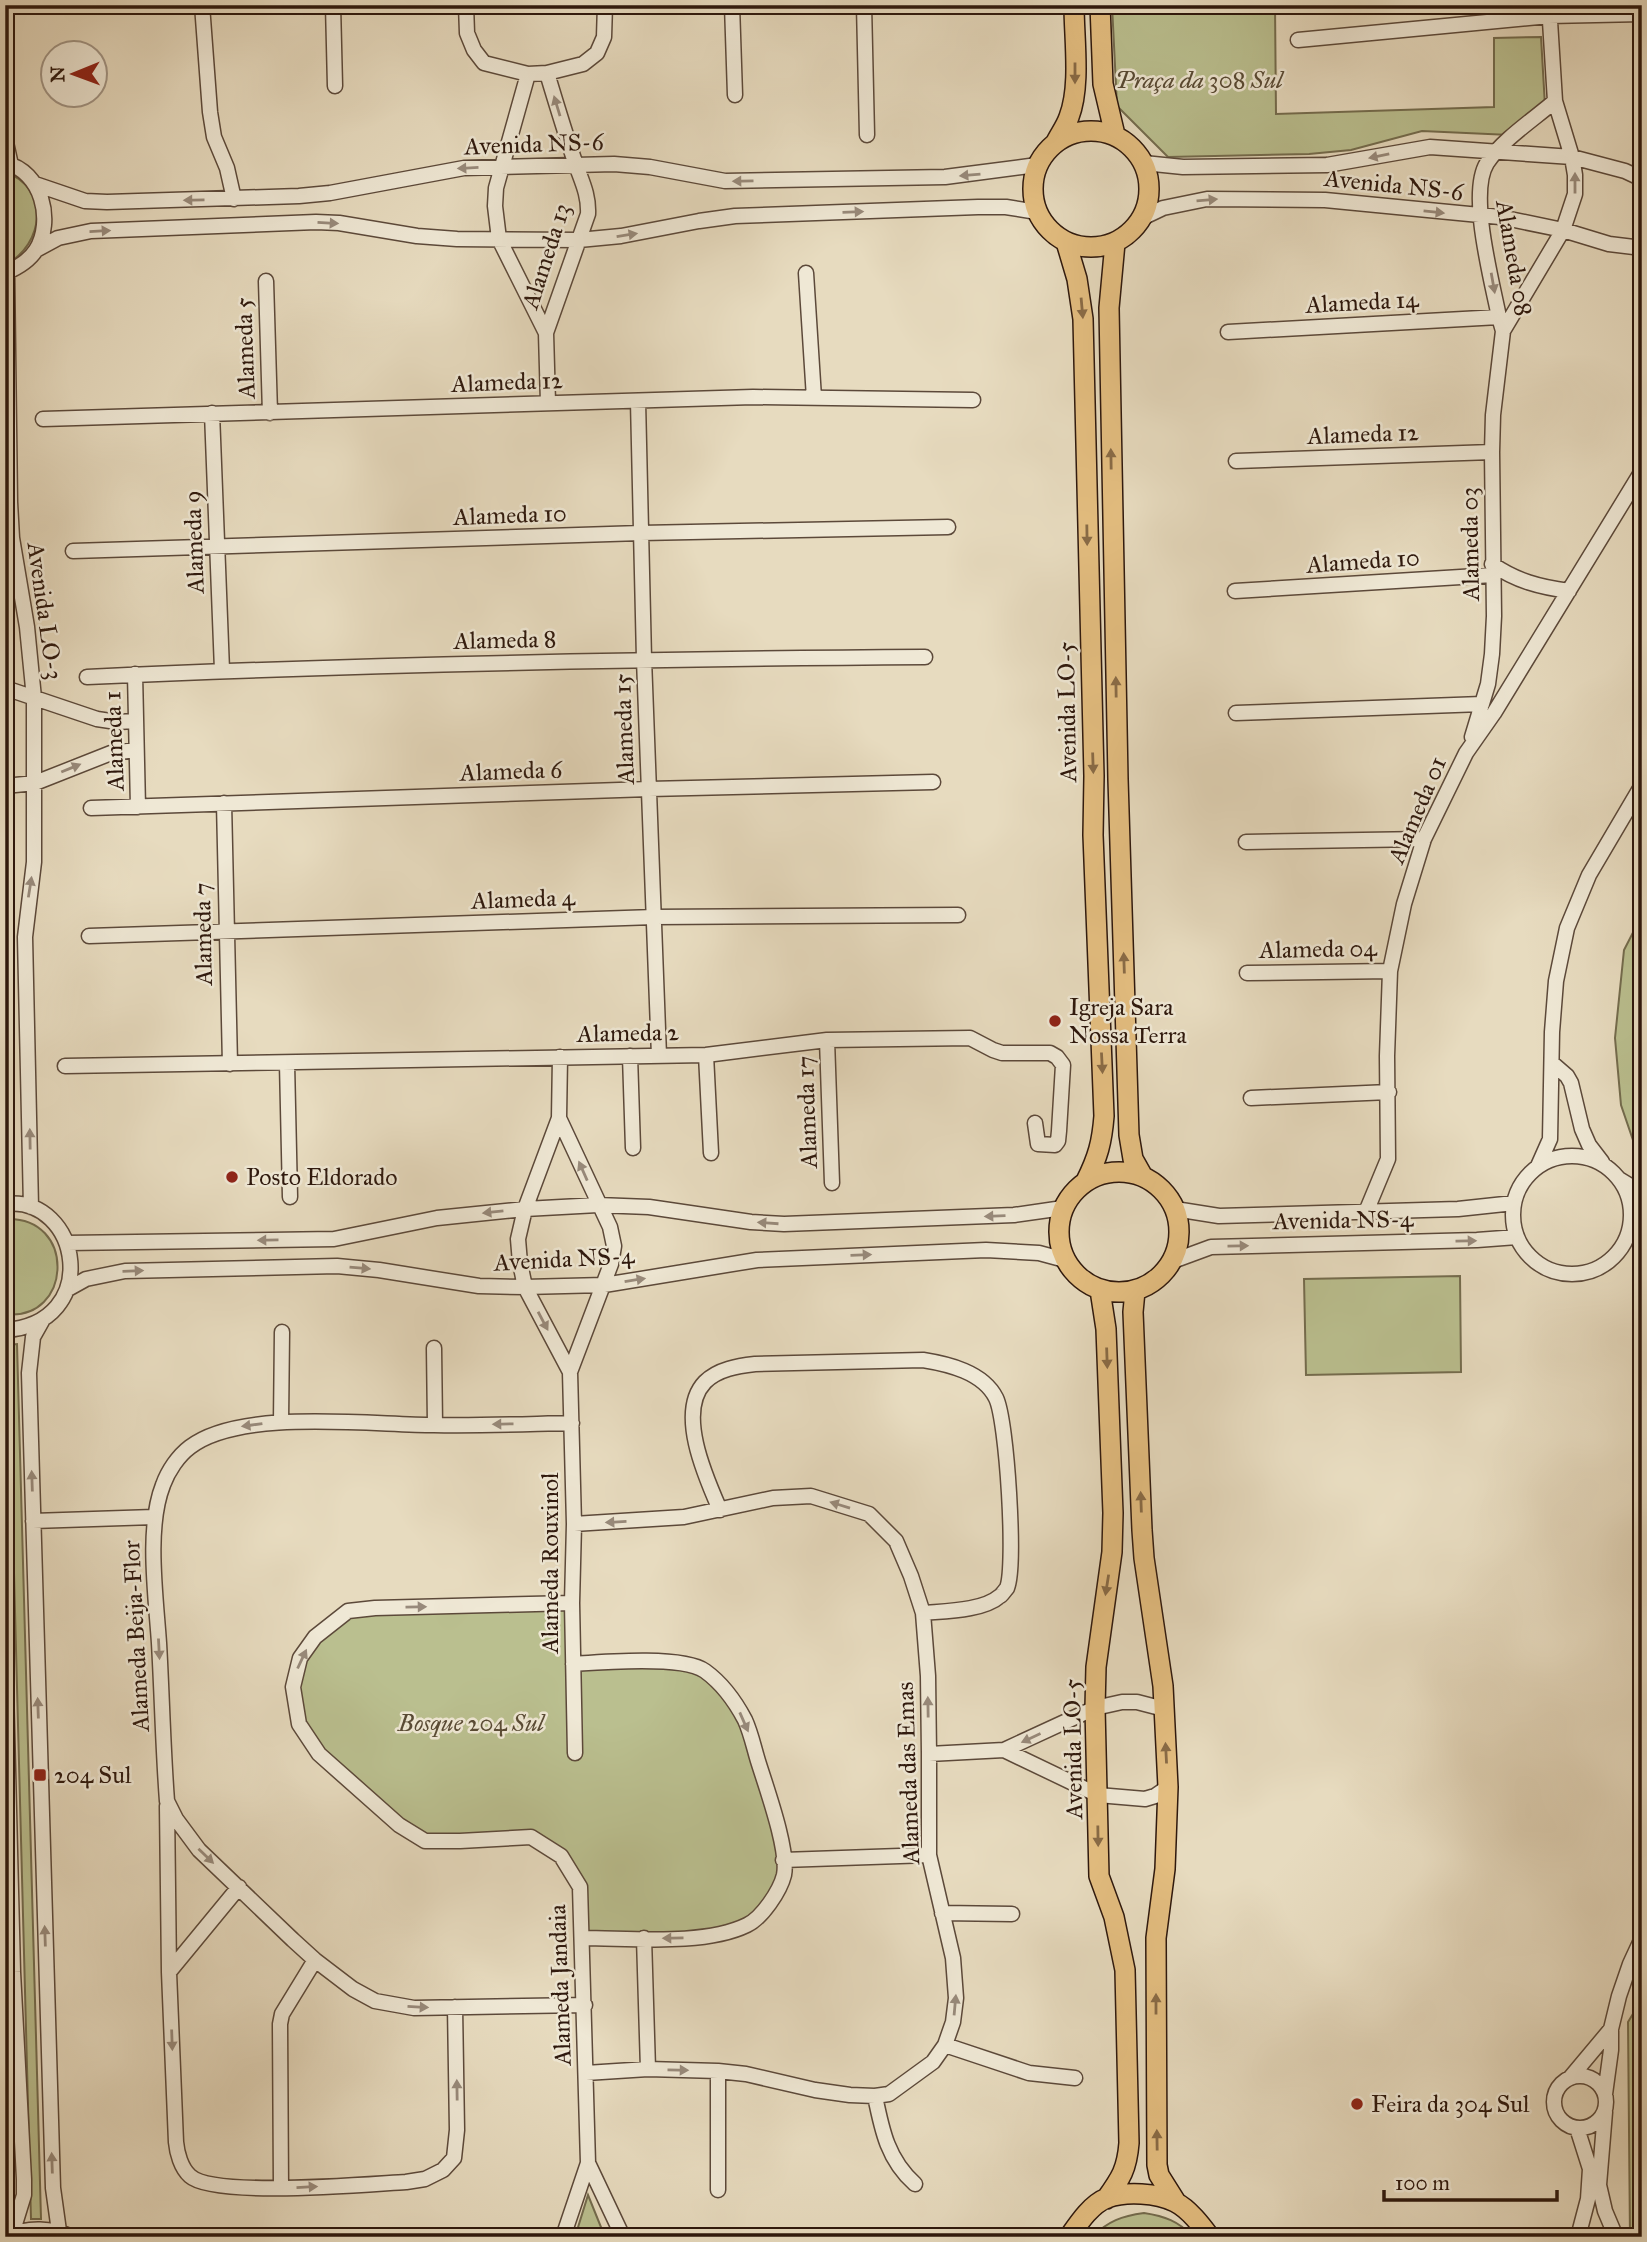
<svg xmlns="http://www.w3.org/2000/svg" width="1647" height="2242" font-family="'IM FELL Great Primer',serif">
  <rect width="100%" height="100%" fill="#e7dbbf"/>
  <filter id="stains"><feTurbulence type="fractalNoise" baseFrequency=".00286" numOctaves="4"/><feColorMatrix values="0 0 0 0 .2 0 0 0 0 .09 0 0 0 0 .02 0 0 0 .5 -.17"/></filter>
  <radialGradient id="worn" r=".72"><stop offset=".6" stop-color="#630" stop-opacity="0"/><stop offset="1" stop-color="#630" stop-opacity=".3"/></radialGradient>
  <!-- green -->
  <path fill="#babf8f" stroke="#746c4e" stroke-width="2" d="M1112 5H1275L1276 114 1494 107V38L1541 37 1545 106 1510 135 1422 131 1351 150 1309 154 1168 157 1117 106Z
    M5 172C50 187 45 245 5 265Z
    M1642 915V1148L1635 1146 1621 1105 1615 1038 1624 950Z
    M5 1219C77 1215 73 1322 5 1314Z
    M1460 1276 1461 1372 1306 1375 1304 1279Z
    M17 1344 41 2219H31L8 1345Z
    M572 1603 574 1664 703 1669 746 1723 784 1874 771 1904 719 1935 583 1938 580 1887 561 1856 531 1837 425 1841 399 1825 299 1724 300 1658 348 1611Z
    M1642 1999V2237H1630L1628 2022Z
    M588 2195 605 2237H575Z
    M1144 2213C1164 2216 1179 2221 1193 2237H1092C1108 2221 1122 2216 1144 2213Z"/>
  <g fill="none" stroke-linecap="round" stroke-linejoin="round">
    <!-- minor casing -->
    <g stroke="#5c493a" stroke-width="17">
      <path id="minor" d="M202 5 210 112 214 137 227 168 234 199
        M333 5 335 86
        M466 5 467 33 474 50 484 63 528 74 547 73 583 64 597 53 604 37 605 5
        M732 5 735 95
        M864 5 867 135
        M1298 40 1549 16 1642 14
        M547 73C556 103 565 133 575 162 581 180 589 194 588 214L546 333 548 403
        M528 74 496 188 495 206 499 239 546 333
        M5 138 11 165
        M5 163C42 171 54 221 36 250 29 261 17 268 5 273
        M1144 163 1183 167 1327 165 1430 147 1572 157 1625 171 1642 179
        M35 184 85 201 107 202 299 196 330 193 464 168 614 164 650 167 725 181 945 177 1037 165
        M1142 218 1163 208 1207 199 1325 200 1500 217 1563 230 1609 244 1642 248
        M36 250 58 238 91 231 316 222 339 223 417 236 457 239 579 240 621 236 699 221 735 216 978 207H1006L1037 212
        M7 273 10 502 12 538 27 627 34 698V862L25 937 31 1207
        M806 273 814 398
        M266 281 270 413
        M1503 331 1563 230 1575 194V175L1572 157 1555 101 1549 5
        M1228 332 1499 317
        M638 401 644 659 659 1056
        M212 413 222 670
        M43 419 753 397 973 400
        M1236 461 1492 452
        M73 551 641 533 948 527
        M1492 564C1516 581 1540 587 1569 591
        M1235 591 1493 575
        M135 674 138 807
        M87 677C366 664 646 659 925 657
        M5 688 97 719 117 722 136 721
        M1236 713 1482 704
        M1472 737 1488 684 1492 654 1494 616 1492 452 1493 415 1503 331 1499 317C1492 281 1468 193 1487 163 1502 140 1534 119 1555 101
        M5 786 35 783 111 753 136 750
        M224 803 230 1064
        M91 808 649 789 933 782
        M1246 842 1424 839
        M89 936 654 917 958 915
        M1247 973 1390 971
        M827 1040 832 1183
        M706 1055 711 1153
        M630 1056 633 1148
        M560 1057 559 1118 525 1209 518 1239 520 1263 525 1287 570 1372
        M287 1063 290 1197
        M1552 1063 1567 1076 1571 1083 1582 1129 1589 1145 1602 1162
        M65 1066 706 1055 827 1040 970 1038 993 1050 1002 1053H1050L1057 1057 1063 1065 1059 1131 1058 1141 1055 1145 1038 1144 1035 1123
        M1251 1098 1389 1092
        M559 1118 610 1227 614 1246 611 1264 570 1372 574 1524 572 1603 575 1753
        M1513 1215a59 59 0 1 1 118 0a59 59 0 1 1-118 0Z
        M1538 1166 1550 1139 1552 1032 1556 981 1567 928 1589 875 1642 785
        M1619 1179 1642 1193
        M5 1204C81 1195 103 1324 5 1330
        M1175 1209 1219 1216 1458 1209 1514 1203
        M1366 1212 1388 1159 1387 1056 1390 971 1404 904 1424 839 1466 753 1494 713 1642 471
        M67 1243 334 1239 437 1218 525 1209 598 1205 649 1207 751 1222 784 1224 1014 1215 1063 1208
        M1173 1261 1211 1247 1477 1240 1517 1237
        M68 1289 86 1279 125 1271 337 1266 379 1270 479 1286 525 1287 604 1285 757 1260 986 1250 1039 1253 1065 1260
        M42 1321 33 1337 29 1373 53 2188 59 2231
        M434 1348 435 1425
        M281 1422 282 1332
        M572 1423C526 1424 480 1426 434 1425 371 1425 241 1408 190 1447 178 1456 168 1471 163 1485 146 1528 156 1597 159 1643 162 1695 163 1749 167 1801L176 1819 199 1850 293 1940 315 1960 353 1989 375 2001 414 2008 585 2005
        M720 1510C706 1478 676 1412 705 1382 718 1369 738 1366 755 1364L923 1360C948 1364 983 1372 996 1398 1007 1420 1016 1566 1007 1588 1006 1589 1001 1596 1000 1596 983 1611 945 1611 923 1613
        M33 1521 154 1517
        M574 1524 684 1517 773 1498 811 1496 869 1514 896 1541 911 1576 923 1613 928 1676 929 1754V1855L953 1958 956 1998 953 2022 945 2045 933 2062 889 2094 875 2096 850 2095 815 2090 746 2074 718 2071 648 2069 586 2073
        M5 1648 13 1972 24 2179V2195L12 2234
        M573 1664C602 1662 683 1655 705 1671 723 1684 735 1701 745 1720 751 1733 754 1748 758 1761 766 1787 789 1850 784 1875 780 1891 762 1918 747 1925 704 1946 631 1938 583 1938
        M1004 1750 1098 1795 1145 1799 1155 1796 1168 1787
        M929 1754 1004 1750 1095 1708 1122 1702H1137L1164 1709
        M167 1806 169 1972 176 2142C177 2153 181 2168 190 2176 214 2198 369 2184 406 2182L425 2179 443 2170 454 2158 457 2130 455 2007
        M783 1860 929 1855
        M942 1913 1012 1914
        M644 1938 648 2069
        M169 1972 239 1887
        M945 2045 1029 2073 1075 2078
        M718 2071V2190
        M1554 2102a26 26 0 1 1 52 0a26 26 0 1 1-52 0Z
        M1570 2078 1611 2029
        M1605 2094 1611 2050V2029L1619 1996 1630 1964 1642 1938
        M875 2096C882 2131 888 2160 915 2184
        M1605 2112 1599 2185 1605 2211 1616 2237
        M1577 2128 1590 2169 1588 2199 1578 2237
        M588 2163 623 2237
        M281 2188 280 2024 282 2014 315 1960
        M7 2237C28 2226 52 2228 72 2237
        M563 2237 588 2163 580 1887 561 1856 531 1837 460 1841H425L399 1825 319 1754 299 1724 293 1687 300 1658 315 1637 348 1611 375 1608 572 1603"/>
    </g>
    <!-- major casing -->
    <g stroke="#2e180d" stroke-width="22">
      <path id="major" d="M1100 5 1103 84 1115 135
        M1033 189a58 58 0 1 1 116 0a58 58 0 1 1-116 0Z
        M1056 142C1060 134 1066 126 1069 117 1081 86 1074 39 1074 5
        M1066 242 1077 279 1083 319 1094 776 1093 835 1104 1116C1102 1142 1098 1157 1086 1181
        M1115 243 1109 308 1118 779 1129 1135 1133 1159 1142 1175
        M1059 1232a60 60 0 1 1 120 0a60 60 0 1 1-120 0Z
        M1100 1290 1106 1329 1113 1513 1112 1552 1096 1667 1095 1708 1099 1876 1114 1917 1125 1970 1129 2143C1127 2169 1121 2178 1106 2199
        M1135 1291 1133 1312 1142 1530 1144 1558 1163 1686 1168 1787 1165 1869 1156 1938 1157 2165 1159 2175 1176 2202
        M1069 2237C1078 2224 1091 2204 1107 2198 1126 2191 1157 2193 1175 2202 1189 2209 1201 2225 1210 2237"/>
    </g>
    <!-- minor -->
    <use href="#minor" stroke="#efe8d5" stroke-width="14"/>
    <!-- major -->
    <use href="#major" stroke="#e4be80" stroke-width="19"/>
  </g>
  <!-- one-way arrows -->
  <defs><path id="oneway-solid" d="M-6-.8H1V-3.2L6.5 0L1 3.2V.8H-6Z" transform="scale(1.75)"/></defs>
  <g fill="#896b46">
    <use href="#oneway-solid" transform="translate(1075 73) rotate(90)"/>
    <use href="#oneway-solid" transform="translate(1082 308) rotate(85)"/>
    <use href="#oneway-solid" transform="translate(1111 459) rotate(-91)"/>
    <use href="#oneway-solid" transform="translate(1087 535) rotate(89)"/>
    <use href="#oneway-solid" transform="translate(1116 687) rotate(-91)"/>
    <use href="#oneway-solid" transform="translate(1093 763) rotate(88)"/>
    <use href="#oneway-solid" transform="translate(1124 963) rotate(-92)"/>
    <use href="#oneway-solid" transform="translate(1102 1063) rotate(87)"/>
    <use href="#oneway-solid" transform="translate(1107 1358) rotate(88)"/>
    <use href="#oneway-solid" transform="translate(1141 1502) rotate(-92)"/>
    <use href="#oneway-solid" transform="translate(1107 1585) rotate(99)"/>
    <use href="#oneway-solid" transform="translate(1166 1753) rotate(-93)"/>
    <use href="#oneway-solid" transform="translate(1098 1836) rotate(89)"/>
    <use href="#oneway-solid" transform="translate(1156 2004) rotate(-90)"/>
    <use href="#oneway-solid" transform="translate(1157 2140) rotate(-91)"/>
  </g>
  <g fill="#988a7b">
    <use href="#oneway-solid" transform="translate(557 106) rotate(-107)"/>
    <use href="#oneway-solid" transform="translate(1379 156) rotate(168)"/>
    <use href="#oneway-solid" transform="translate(468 168) rotate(177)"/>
    <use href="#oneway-solid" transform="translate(970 175) rotate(175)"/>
    <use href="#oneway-solid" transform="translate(743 181) rotate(179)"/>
    <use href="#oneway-solid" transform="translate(1575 183) rotate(-90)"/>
    <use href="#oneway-solid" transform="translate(194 200) rotate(179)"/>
    <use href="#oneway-solid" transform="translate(1207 200) rotate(-5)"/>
    <use href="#oneway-solid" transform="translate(853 212) rotate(-2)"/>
    <use href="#oneway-solid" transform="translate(1434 212) rotate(6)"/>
    <use href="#oneway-solid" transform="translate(328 223) rotate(3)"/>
    <use href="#oneway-solid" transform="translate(100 231) rotate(-3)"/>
    <use href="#oneway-solid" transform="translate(627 235) rotate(-9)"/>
    <use href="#oneway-solid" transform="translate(1493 283) rotate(80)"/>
    <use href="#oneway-solid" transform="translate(71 768) rotate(-22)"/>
    <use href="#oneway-solid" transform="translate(30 887) rotate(-81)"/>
    <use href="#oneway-solid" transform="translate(30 1139) rotate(-91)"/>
    <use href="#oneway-solid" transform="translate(583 1171) rotate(-114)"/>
    <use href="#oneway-solid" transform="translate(493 1212) rotate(174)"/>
    <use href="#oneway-solid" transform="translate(995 1216) rotate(178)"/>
    <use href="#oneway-solid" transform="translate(768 1223) rotate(-176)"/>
    <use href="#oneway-solid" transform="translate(268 1240) rotate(179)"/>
    <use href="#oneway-solid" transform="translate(1466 1241) rotate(-1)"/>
    <use href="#oneway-solid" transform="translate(1238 1246) rotate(-1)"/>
    <use href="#oneway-solid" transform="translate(861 1255) rotate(-2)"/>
    <use href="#oneway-solid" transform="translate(360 1268) rotate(5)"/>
    <use href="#oneway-solid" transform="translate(133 1271) rotate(-2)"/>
    <use href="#oneway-solid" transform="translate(635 1280) rotate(-9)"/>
    <use href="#oneway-solid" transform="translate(543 1321) rotate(62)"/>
    <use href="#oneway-solid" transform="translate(503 1424) rotate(179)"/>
    <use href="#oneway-solid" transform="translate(252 1425) rotate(172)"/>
    <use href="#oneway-solid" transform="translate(32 1481) rotate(-92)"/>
    <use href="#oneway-solid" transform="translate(840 1505) rotate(-163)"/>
    <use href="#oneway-solid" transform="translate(616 1522) rotate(177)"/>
    <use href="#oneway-solid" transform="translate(416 1607) rotate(-1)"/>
    <use href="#oneway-solid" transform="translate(159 1649) rotate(87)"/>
    <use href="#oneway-solid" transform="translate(302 1659) rotate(-65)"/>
    <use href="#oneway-solid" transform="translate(928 1707) rotate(-91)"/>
    <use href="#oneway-solid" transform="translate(38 1708) rotate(-92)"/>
    <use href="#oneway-solid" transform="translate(744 1722) rotate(66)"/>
    <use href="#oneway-solid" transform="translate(1031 1738) rotate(155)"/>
    <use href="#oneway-solid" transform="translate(206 1856) rotate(44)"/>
    <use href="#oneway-solid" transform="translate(45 1936) rotate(-92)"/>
    <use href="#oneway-solid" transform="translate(673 1938) rotate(179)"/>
    <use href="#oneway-solid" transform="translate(955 2005) rotate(-85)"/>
    <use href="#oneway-solid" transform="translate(418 2007) rotate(3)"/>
    <use href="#oneway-solid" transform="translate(172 2040) rotate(88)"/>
    <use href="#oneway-solid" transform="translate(678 2070) rotate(1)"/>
    <use href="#oneway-solid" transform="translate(457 2090) rotate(-91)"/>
    <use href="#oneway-solid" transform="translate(52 2163) rotate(-92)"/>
    <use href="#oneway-solid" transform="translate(307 2187) rotate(-3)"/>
  </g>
  <!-- markers -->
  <g fill="#8f2418" stroke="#efe8d5" stroke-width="2.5">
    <circle cx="1055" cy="1021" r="7"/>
    <circle cx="232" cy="1177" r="7"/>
    <rect x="33" y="1768" width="14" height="14" rx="3.5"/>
    <circle cx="1357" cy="2104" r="7"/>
  </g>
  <g text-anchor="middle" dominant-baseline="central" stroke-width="5" stroke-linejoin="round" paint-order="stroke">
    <!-- park labels -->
    <g font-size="24" font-style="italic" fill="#584a34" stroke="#efe8d5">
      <text x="1199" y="80">Praça da 308 Sul</text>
      <text x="471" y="1723">Bosque 204 Sul</text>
    </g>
    <!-- street labels -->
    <g font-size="24" fill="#2e180d" stroke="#efe8d5">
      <text transform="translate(534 144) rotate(-2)">Avenida NS-6</text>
      <text transform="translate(1394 185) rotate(6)">Avenida NS-6</text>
      <text transform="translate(546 256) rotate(-72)">Alameda 13</text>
      <text transform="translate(1514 258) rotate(80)">Alameda 08</text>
      <text transform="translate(1362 302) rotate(-3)">Alameda 14</text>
      <text transform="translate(245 348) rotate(-92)">Alameda 5</text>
      <text transform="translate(507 382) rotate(-2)">Alameda 12</text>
      <text transform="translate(1363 434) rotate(-2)">Alameda 12</text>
      <text transform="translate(510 515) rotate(-2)">Alameda 10</text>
      <text transform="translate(194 542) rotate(-92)">Alameda 9</text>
      <text transform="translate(1470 544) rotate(-91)">Alameda 03</text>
      <text transform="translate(1363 561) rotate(-4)">Alameda 10</text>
      <text transform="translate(45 611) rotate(82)">Avenida LO-3</text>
      <text transform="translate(505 640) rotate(-1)">Alameda 8</text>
      <text transform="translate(1067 712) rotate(-91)">Avenida LO-5</text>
      <text transform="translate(624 729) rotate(-92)">Alameda 15</text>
      <text transform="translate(114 741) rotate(-92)">Alameda 1</text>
      <text transform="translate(511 771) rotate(-2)">Alameda 6</text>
      <text transform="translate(1417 810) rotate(-67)">Alameda 01</text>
      <text transform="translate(523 899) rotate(-2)">Alameda 4</text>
      <text transform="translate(203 934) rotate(-91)">Alameda 7</text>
      <text transform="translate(1318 949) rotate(-1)">Alameda 04</text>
      <text transform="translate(628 1033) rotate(-1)">Alameda 2</text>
      <text transform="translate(807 1112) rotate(-92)">Alameda 17</text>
      <text transform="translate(1343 1220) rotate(-1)">Avenida NS-4</text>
      <text transform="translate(564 1259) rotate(-3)">Avenida NS-4</text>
      <text transform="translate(550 1563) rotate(-90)">Alameda Rouxinol</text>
      <text transform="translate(136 1636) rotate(-93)">Alameda Beija-Flor</text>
      <text transform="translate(1073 1749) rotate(-91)">Avenida LO-5</text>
      <text transform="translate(908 1773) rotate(-92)">Alameda das Emas</text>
      <text transform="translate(560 1985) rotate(-92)">Alameda Jandaia</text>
    </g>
    <!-- poi labels -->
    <g font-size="24" fill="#2e180d" stroke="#efe8d5" text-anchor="start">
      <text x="1069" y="1007">Igreja Sara<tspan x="1069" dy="28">Nossa Terra</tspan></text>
      <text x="246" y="1177">Posto Eldorado</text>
      <text x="54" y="1775">204 Sul</text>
      <text x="1371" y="2104">Feira da 304 Sul</text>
    </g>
  </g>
  <!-- margin -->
  <rect width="1647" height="2242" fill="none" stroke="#e7dbbf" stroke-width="28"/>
  <rect x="7" y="7" width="1633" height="2228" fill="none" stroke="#2e180d" stroke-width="3.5"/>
  <rect x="14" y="14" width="1619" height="2214" fill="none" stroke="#2e180d" stroke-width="2"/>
  <!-- north arrow -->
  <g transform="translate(74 74) rotate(269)"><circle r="33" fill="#efe8d5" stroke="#a29585" stroke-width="2"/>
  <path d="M0-5L12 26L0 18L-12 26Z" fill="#8f2418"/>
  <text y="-10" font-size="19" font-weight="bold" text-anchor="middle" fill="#2e180d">N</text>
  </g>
  <!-- scale -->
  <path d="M1384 2190v10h173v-10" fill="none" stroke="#2e180d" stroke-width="3.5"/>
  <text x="1395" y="2190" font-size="21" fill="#2e180d" stroke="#efe8d5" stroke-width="5" paint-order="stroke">100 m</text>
  <rect width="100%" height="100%" filter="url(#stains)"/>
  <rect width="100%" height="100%" fill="url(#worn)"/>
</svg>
